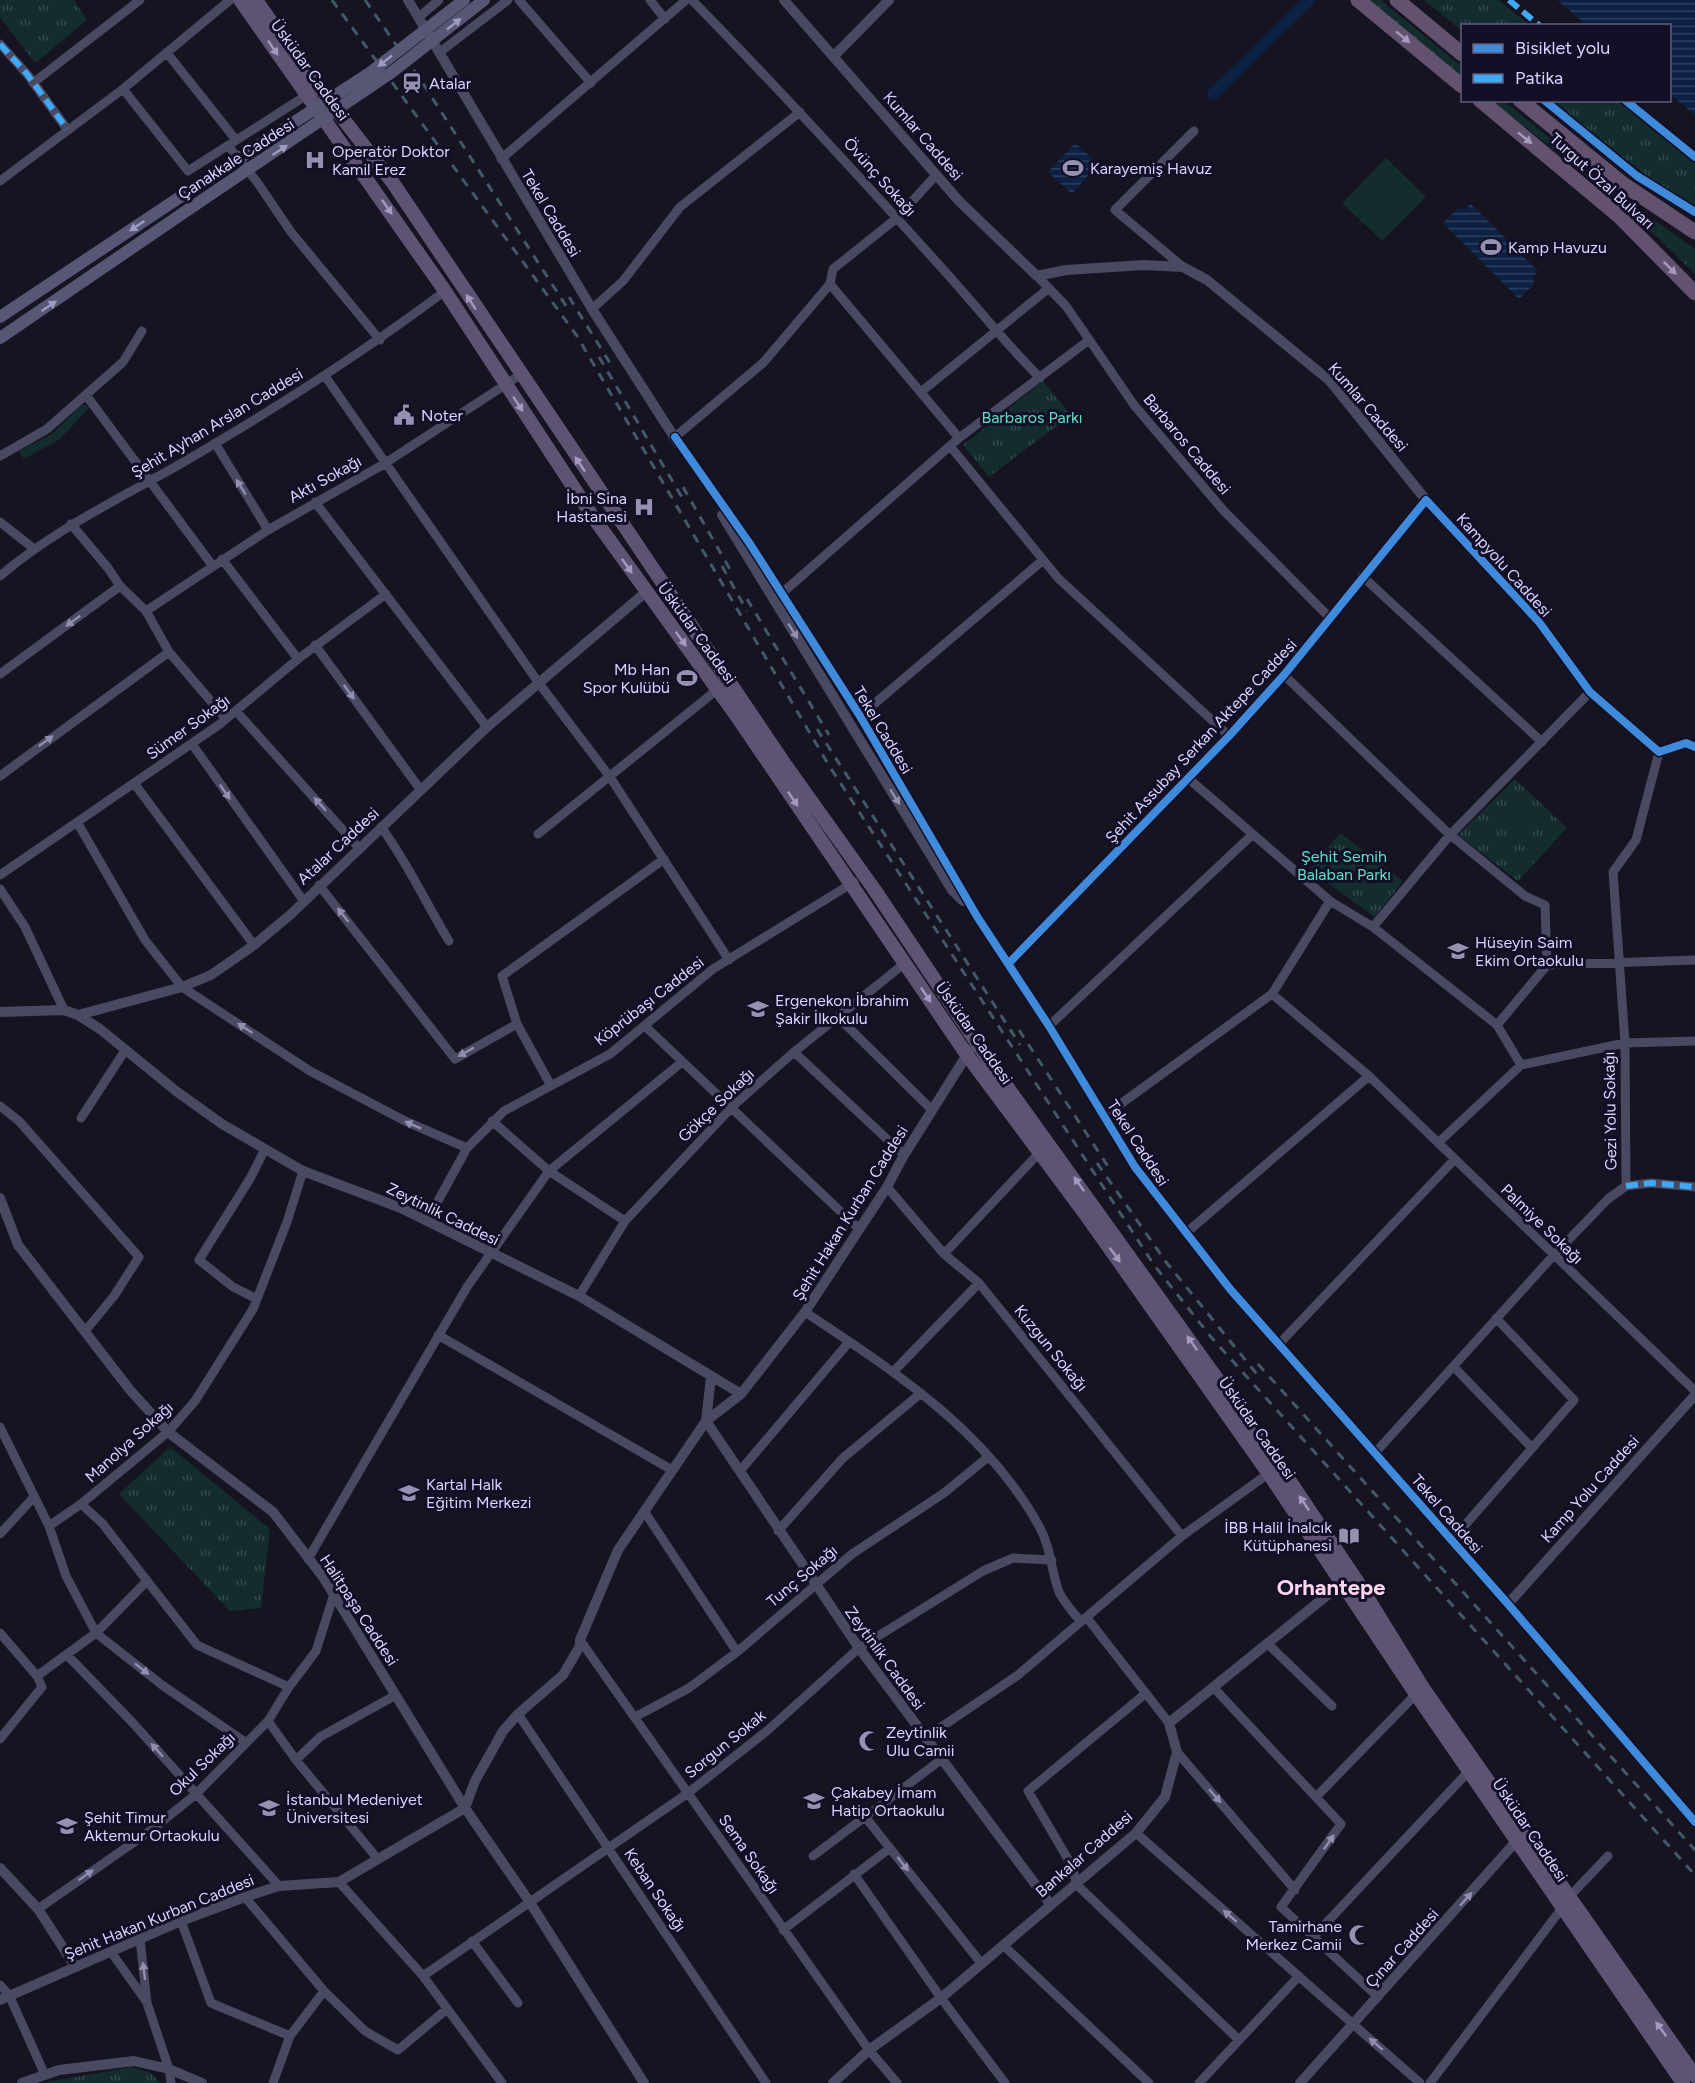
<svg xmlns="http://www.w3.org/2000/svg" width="1695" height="2083" font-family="Figtree,sans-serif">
  <defs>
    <pattern id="grass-tufts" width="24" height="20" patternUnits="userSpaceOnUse" patternTransform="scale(1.5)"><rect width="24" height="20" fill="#132c2d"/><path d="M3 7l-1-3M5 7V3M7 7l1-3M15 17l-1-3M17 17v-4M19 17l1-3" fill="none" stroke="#354a4c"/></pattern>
    <pattern id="water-rules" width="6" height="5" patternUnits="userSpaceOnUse" patternTransform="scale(1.5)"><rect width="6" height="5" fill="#0d2144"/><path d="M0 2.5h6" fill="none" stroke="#304060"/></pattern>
  </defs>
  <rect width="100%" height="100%" fill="#161421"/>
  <!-- grass -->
  <path fill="url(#grass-tufts)" d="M0 0H74L87 20 35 63 0 17Z
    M1369 0H1381L1462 67V77Z
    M1424 0H1499L1529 25 1462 26V31Z
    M1492 101H1504L1623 198 1695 249V274C1633 210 1562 156 1492 101Z
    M1550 101H1621L1695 163V213Z
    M1043 381 1071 415 989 477 963 445Z
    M82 405H88L89 408 60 439 24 459 19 451 52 434Z
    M1515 779 1567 828 1518 881 1458 835Z
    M1340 833 1403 881 1375 917 1309 870Z
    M170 1447 270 1529 261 1608 230 1611 119 1494Z
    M132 2067 151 2073 160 2083H41Z"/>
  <!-- pitch -->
  <path fill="#132c2d" d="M1386 158 1426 197 1382 241 1342 203Z
    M1511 799 1540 825 1526 839 1498 813Z"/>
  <!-- water -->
  <path fill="url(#water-rules)" d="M1557 0H1695V115L1670 94V26L1587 25Z
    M1075 143 1098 164 1072 194 1048 172Z
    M1471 204 1538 271 1533 277 1534 284 1519 299 1443 223 1458 208 1465 210Z"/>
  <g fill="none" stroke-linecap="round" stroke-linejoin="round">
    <!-- canal -->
    <path stroke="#0d2144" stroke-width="12" d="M1213 94 1309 0"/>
    <!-- minor -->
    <path stroke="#4a4962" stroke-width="9" d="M519 0 591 83
      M650 0 665 19
      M692 0C777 87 859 176 940 266 974 303 1004 342 1040 378
      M419 17 439 0
      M0 44 27 74 67 129
      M440 52 508 0
      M167 53 236 140
      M33 83 140 0
      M123 89 188 171 310 93
      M229 147 257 182 291 232 380 340
      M501 159 686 0
      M0 181 123 89 230 0
      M1183 267 1115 210 1194 131
      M1037 276 1066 306 1134 405 1223 510 1330 618
      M830 284 959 438
      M592 309 623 281 680 207 800 112
      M325 376 538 682 610 777 729 960
      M921 392 1049 288
      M86 395 212 565
      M675 437 763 363 830 284 833 269 897 218 936 175
      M215 443 268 530
      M950 446 1058 578 1229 736
      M0 456 47 429 123 362 142 331
      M315 502 487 727
      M0 522 33 548
      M71 524 108 568 120 586 146 611 169 652 226 719
      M222 559 298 659
      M0 576C55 529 119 499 182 463 273 410 361 354 445 291
      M1362 576 1542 742
      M781 594 959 438 1089 340
      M146 611 268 530 384 464 520 375
      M315 645 420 789
      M0 674 120 586
      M1284 675 1448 833 1525 896 1545 905 1547 965
      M236 711 359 848
      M860 716 1043 560
      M192 744 303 900
      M0 776 169 652
      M1189 779 1330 901 1373 927 1497 1025 1521 1065
      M134 783 254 945
      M77 822 145 940 182 987 310 1071 405 1121 467 1148
      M381 827C408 863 425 902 449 941
      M538 834 718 689
      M0 875 220 724 298 659 386 594
      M319 885 455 1059 517 1024
      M0 889 25 927 64 1010
      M1373 927 1450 835 1590 692
      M838 1017 932 1110
      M1497 1025 1547 965 1695 960
      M1049 1026 1253 834
      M646 1027 858 1228
      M794 1052 904 1155
      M1369 1076 1695 1391
      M550 1084 517 1024 502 976 664 859
      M0 1106 19 1121 139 1257 114 1296 86 1330
      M1104 1116 1272 994 1330 901
      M81 1118 124 1052
      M492 1121 549 1171 625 1221
      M1438 1143 1521 1065 1625 1043 1695 1041
      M1626 1186 1651 1183 1695 1187
      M887 1187 944 1254 979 1283 1182 1536
      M427 1221 467 1148 504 1111 610 1054 713 969 854 882
      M1186 1233 1369 1076 1272 994
      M944 1254 1040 1152
      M579 1296 625 1221 733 1106 794 1052 905 963
      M255 1298 233 1287 199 1260 251 1177 265 1149
      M805 1312C895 1372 985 1429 1039 1526 1051 1547 1051 1571 1059 1592 1064 1603 1074 1613 1081 1622
      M438 1335 672 1470
      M1278 1345 1454 1160
      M1454 1367 1532 1448
      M894 1371 979 1283
      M0 1427 49 1526 66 1576 96 1633 162 1685 245 1742
      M1375 1453 1553 1256 1608 1199 1626 1186 1625 1043 1613 872 1636 840 1659 752
      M740 1471 849 1342
      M81 1504 102 1523 197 1645 289 1687
      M644 1511 737 1652
      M49 1526 81 1504 168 1432 195 1401 253 1309 287 1222 303 1171
      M778 1531 843 1458 921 1393
      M0 1534 33 1498
      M1452 1540 1574 1400 1496 1318
      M308 1559 467 1287 549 1171 682 1062
      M1087 1618 1169 1723
      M0 1633 37 1676 42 1687 0 1739
      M580 1640 869 2050 897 2083
      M1268 1644 1332 1706
      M68 1656 132 1722 279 1886
      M37 1676 96 1633 146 1582
      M1213 1687 1341 1824 1281 1907 1378 1997
      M1145 1694 1028 1791 1072 1866 1077 1885 1239 2040
      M518 1714 766 2083
      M635 1717 689 1688 737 1652 852 1554 944 1493 988 1457
      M268 1721 296 1760 377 1858
      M925 1738 1018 1675 1182 1536 1272 1471
      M1177 1752 1295 1890
      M296 1760 320 1737 396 1695
      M1317 1796 1419 1691
      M866 1818 981 1963
      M1136 1833 1420 2083
      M813 1856 942 1759
      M854 1874 941 1998 1005 2083
      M339 1882 423 1976 502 2083
      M245 1897 324 1991 365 2031 398 2050 447 2009
      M1569 1897 1608 1856
      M38 1909 150 1831 195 1795 268 1721 289 1687 316 1651 334 1594
      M181 1921 211 2003 290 2036
      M783 1930 890 1848
      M1314 1936 1469 1771
      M140 1939 147 2003 169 2069 171 2083
      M472 1941 518 2003
      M1003 1945 1149 2083
      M111 1952 146 2001
      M423 1976 688 1793 768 1730 859 1648 983 1571 1013 1558 1052 1560
      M0 1985 9 1995 45 2075
      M273 2083 290 2036 324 1991
      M1199 2083 1299 1976
      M1430 2083 1562 1908"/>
    <!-- tertiary -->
    <path stroke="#4a4962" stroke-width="10" d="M408 0 592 309 678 443
      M784 0 959 201 1037 276 1066 270 1144 265 1183 267 1207 280 1330 381 1426 500 1539 622 1590 692 1659 752 1686 743 1695 747
      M834 56 889 0
      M675 437 750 544 860 716 978 918 1049 1026 1135 1167 1230 1289 1508 1604 1695 1822
      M722 515 952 890 963 901
      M1008 964 1229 736 1284 675 1426 500
      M0 1012 64 1010 78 1015 182 987 211 975 254 945 290 915 487 727 646 592
      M78 1015 100 1029 176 1091 222 1124 265 1149 303 1171 401 1208 579 1296 741 1394
      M0 1198 18 1245 130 1390 168 1432 273 1512 323 1577 465 1808 529 1901 644 2083
      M706 1421 859 1648 1050 1904
      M706 1421 711 1377
      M1508 1604 1695 1395
      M0 1868 38 1909 75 1966
      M0 2000 181 1921 245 1897 279 1886 339 1882 465 1808 475 1781 503 1731 518 1714 563 1675 580 1646V1640L618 1550 706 1421 741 1394 805 1312 887 1187 904 1155 970 1050
      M22 2083 59 2070 134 2061 169 2069 202 2083
      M833 2083 869 2050 941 1998 1136 1833 1165 1797 1177 1752 1169 1723 1346 1580
      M1300 2083 1520 1837"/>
    <!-- secondary -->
    <path stroke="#575674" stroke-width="12" d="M0 317 186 193
      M0 338 195 205"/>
    <!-- primary -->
    <path stroke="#5e5373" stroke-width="14" d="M240 0 445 291 593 517 738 718 967 1055 1086 1215 1269 1474 1416 1694 1683 2083
      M256 0 302 66 393 183 784 763 874 889 995 1070 1279 1465 1359 1584 1423 1688 1695 2076"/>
    <!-- trunk -->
    <path stroke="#62526e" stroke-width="15" d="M1358 0 1462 86
      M1397 0 1462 54
      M1480 100 1619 216 1695 293
      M1520 100 1623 184 1695 232"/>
    <!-- rail -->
    <path stroke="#43596b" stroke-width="3" stroke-dasharray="9 8" stroke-linecap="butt" d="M332 0 577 336 828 764 1154 1265 1211 1337 1695 1875
      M365 0 422 82 568 309
      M569 297 610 363
      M599 357 683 499
      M683 487 732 573
      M722 566 747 611
      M747 599 829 735
      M817 729 1020 1045
      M1019 1030 1109 1168
      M1097 1163 1166 1262 1260 1378
      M1258 1364 1695 1850"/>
    <!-- secondary-bridge -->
    <path stroke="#575674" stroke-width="12" d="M186 193 371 72 464 0
      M195 205 392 72 484 0"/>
    <!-- quiet -->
    <path stroke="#3fa9f5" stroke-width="6" stroke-dasharray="12 6" stroke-linecap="butt" d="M1509 0 1540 26
      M0 44 27 74 67 129
      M1626 1186 1651 1183 1695 1187"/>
    <!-- cycleway casing -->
    <g stroke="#130f26" stroke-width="11">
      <path id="cycleway" d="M1544 100 1637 176 1695 212
        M1625 100 1695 157
        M675 437 750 544 860 716 978 918 1049 1026 1135 1167 1230 1289 1508 1604 1695 1822
        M1008 964 1229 736 1284 675 1426 500 1539 622 1590 692 1659 752 1686 743 1695 747"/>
    </g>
    <!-- cycleway -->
    <use href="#cycleway" stroke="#408adc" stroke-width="8"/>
  </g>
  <!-- one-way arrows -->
  <defs><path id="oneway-solid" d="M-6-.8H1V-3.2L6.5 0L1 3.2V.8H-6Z" transform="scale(1.5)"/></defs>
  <g fill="#9e9bc0">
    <use href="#oneway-solid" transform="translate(454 24) rotate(-38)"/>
    <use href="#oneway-solid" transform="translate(385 61) rotate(142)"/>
    <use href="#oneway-solid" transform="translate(280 150) rotate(-33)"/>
    <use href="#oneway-solid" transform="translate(137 226) rotate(146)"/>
    <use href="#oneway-solid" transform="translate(49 306) rotate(-34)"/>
  </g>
  <g fill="#a39abe">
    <use href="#oneway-solid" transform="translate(1403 37) rotate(39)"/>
    <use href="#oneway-solid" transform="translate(1525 138) rotate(39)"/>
    <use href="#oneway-solid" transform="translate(1670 268) rotate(45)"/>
  </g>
  <g fill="#a29ac0">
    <use href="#oneway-solid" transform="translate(273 48) rotate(56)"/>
    <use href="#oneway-solid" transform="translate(387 207) rotate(55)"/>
    <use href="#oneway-solid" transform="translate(471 302) rotate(-123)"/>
    <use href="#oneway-solid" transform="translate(518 404) rotate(57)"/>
    <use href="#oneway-solid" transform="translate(580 464) rotate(-124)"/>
    <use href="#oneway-solid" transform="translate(627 566) rotate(55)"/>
    <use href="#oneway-solid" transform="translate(681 639) rotate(54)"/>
    <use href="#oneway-solid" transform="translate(793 799) rotate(56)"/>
    <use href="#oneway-solid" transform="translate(926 995) rotate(56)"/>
    <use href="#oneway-solid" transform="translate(1079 1184) rotate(-125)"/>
    <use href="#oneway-solid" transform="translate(1115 1255) rotate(54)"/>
    <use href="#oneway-solid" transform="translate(1192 1343) rotate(-125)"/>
    <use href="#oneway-solid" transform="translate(1304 1503) rotate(-124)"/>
    <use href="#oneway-solid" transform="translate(1661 2029) rotate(-126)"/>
  </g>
  <g fill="#928eb0">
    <use href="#oneway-solid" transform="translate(241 487) rotate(-122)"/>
    <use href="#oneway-solid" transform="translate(73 621) rotate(144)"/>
    <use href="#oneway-solid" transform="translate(793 631) rotate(58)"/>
    <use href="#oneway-solid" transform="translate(349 692) rotate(54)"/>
    <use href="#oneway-solid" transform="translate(46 741) rotate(-36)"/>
    <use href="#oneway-solid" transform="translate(225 792) rotate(55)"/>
    <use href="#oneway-solid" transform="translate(895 797) rotate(58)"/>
    <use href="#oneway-solid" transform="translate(320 804) rotate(-132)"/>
    <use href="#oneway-solid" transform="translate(343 915) rotate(-128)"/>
    <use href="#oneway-solid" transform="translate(245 1028) rotate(-147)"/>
    <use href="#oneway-solid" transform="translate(466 1052) rotate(151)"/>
    <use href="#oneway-solid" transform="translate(413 1125) rotate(-156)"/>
    <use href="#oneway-solid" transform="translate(142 1669) rotate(38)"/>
    <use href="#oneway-solid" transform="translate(157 1750) rotate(-131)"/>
    <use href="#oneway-solid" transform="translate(1215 1796) rotate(49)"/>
    <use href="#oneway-solid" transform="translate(1329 1842) rotate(-55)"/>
    <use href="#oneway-solid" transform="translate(903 1864) rotate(52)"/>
    <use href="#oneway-solid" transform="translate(86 1875) rotate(-35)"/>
    <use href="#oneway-solid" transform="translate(1466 1899) rotate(-48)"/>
    <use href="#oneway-solid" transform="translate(1230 1916) rotate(-139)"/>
    <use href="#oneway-solid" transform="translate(144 1971) rotate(-97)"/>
    <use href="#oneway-solid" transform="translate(1376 2044) rotate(-139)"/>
  </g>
  <!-- icons -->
  <defs>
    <g id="station-bare" transform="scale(1.62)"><path d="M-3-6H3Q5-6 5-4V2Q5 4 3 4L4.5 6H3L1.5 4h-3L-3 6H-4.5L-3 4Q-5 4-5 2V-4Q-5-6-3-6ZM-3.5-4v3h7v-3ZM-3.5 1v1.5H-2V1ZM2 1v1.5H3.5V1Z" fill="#9591b1" stroke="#130f26" stroke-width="2.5" paint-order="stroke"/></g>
    <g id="hospital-bare" transform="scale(1.62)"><path d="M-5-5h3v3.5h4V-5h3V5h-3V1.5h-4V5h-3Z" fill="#9591b1" stroke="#130f26" stroke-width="2.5" paint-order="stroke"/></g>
    <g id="stadium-bare" transform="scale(1.62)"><path d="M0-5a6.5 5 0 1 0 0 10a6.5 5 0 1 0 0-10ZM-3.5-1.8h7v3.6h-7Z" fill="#9591b1" stroke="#130f26" stroke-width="2.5" paint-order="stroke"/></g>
    <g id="civic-bare" transform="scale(1.62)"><path d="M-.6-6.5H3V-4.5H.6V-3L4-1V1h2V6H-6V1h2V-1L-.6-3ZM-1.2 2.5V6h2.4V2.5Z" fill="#9591b1" stroke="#130f26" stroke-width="2.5" paint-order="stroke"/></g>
    <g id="school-bare" transform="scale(1.62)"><path d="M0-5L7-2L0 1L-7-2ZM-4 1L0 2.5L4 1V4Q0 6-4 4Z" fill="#9591b1" stroke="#130f26" stroke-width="2.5" paint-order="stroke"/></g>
    <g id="library-bare" transform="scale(1.62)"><path d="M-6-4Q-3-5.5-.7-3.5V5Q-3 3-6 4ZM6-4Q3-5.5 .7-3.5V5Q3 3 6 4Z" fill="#9591b1" stroke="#130f26" stroke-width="2.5" paint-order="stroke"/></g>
    <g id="mosque-bare" transform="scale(1.62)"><path d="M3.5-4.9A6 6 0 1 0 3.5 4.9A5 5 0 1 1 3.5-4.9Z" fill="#9591b1" stroke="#130f26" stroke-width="2.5" paint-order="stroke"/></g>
    <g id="university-bare" transform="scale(1.62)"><path d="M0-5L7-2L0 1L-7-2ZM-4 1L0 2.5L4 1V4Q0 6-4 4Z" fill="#9591b1" stroke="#130f26" stroke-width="2.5" paint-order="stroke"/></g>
  </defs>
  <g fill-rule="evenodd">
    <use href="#station-bare" x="412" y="83"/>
    <use href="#hospital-bare" x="315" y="160"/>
    <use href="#stadium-bare" x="1073" y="168"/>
    <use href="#stadium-bare" x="1491" y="247"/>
    <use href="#civic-bare" x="404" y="415"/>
    <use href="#hospital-bare" x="644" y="507"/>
    <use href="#stadium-bare" x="687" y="678"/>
    <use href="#school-bare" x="1458" y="951"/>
    <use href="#school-bare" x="758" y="1009"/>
    <use href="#school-bare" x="409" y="1493"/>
    <use href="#library-bare" x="1349" y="1536"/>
    <use href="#mosque-bare" x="869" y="1741"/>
    <use href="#school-bare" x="814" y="1801"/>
    <use href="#university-bare" x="269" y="1808"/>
    <use href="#school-bare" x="67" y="1826"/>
    <use href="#mosque-bare" x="1359" y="1935"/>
  </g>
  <g text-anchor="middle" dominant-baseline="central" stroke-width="6" stroke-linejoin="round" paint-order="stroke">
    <!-- street labels -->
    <g font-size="16" fill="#d9d4ff" stroke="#130f26">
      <text transform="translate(310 70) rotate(54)">Üsküdar Caddesi</text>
      <text transform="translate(923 136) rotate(49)">Kumlar Caddesi</text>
      <text transform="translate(236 159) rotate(-33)">Çanakkale Caddesi</text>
      <text transform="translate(880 177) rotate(48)">Övünç Sokağı</text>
      <text transform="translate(1602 181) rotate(42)">Turgut Özal Bulvarı</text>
      <text transform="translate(551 213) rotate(59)">Tekel Caddesi</text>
      <text transform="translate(1368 407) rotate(49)">Kumlar Caddesi</text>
      <text transform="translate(217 423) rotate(-31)">Şehit Ayhan Arslan Caddesi</text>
      <text transform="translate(1187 444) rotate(50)">Barbaros Caddesi</text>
      <text transform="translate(325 479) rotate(-29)">Aktı Sokağı</text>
      <text transform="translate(1504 565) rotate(48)">Kampyolu Caddesi</text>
      <text transform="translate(697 633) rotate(54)">Üsküdar Caddesi</text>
      <text transform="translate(188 727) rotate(-36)">Sümer Sokağı</text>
      <text transform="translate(883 730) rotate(59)">Tekel Caddesi</text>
      <text transform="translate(1201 741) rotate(-47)">Şehit Assubay Serkan Aktepe Caddesi</text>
      <text transform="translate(338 846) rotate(-43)">Atalar Caddesi</text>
      <text transform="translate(649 1001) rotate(-38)">Köprübaşı Caddesi</text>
      <text transform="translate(974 1033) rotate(55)">Üsküdar Caddesi</text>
      <text transform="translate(716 1105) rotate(-44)">Gökçe Sokağı</text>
      <text transform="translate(1610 1111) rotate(-91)">Gezi Yolu Sokağı</text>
      <text transform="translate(1138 1143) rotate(57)">Tekel Caddesi</text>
      <text transform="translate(850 1213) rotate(-58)">Şehit Hakan Kurban Caddesi</text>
      <text transform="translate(443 1214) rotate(26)">Zeytinlik Caddesi</text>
      <text transform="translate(1542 1224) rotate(44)">Palmiye Sokağı</text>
      <text transform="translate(1051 1348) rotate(51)">Kuzgun Sokağı</text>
      <text transform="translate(1257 1428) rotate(55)">Üsküdar Caddesi</text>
      <text transform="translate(129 1442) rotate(-42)">Manolya Sokağı</text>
      <text transform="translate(1590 1489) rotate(-48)">Kamp Yolu Caddesi</text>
      <text transform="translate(1447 1514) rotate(49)">Tekel Caddesi</text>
      <text transform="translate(802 1576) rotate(-40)">Tunç Sokağı</text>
      <text transform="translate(359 1610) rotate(57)">Halitpaşa Caddesi</text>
      <text transform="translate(885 1658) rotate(54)">Zeytinlik Caddesi</text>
      <text transform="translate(725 1744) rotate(-39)">Sorgun Sokak</text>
      <text transform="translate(202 1764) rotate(-44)">Okul Sokağı</text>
      <text transform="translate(1530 1830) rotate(56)">Üsküdar Caddesi</text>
      <text transform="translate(749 1854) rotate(55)">Sema Sokağı</text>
      <text transform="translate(1084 1854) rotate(-41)">Bankalar Caddesi</text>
      <text transform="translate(655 1890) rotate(56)">Keban Sokağı</text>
      <text transform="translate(159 1917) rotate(-22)">Şehit Hakan Kurban Caddesi</text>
      <text transform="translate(1402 1948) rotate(-48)">Çınar Caddesi</text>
    </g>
    <!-- poi labels -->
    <g font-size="16" fill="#d9d4ff" stroke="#130f26" text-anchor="start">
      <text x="429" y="83">Atalar</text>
      <text x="332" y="151">Operatör Doktor<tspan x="332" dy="18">Kamil Erez</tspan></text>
      <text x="1090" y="168">Karayemiş Havuz</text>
      <text x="1508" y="247">Kamp Havuzu</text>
      <text x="421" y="415">Noter</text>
      <text x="627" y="498" text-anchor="end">İbni Sina<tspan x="627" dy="18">Hastanesi</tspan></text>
      <text x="670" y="669" text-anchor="end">Mb Han<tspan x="670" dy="18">Spor Kulübü</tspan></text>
      <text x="1475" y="942">Hüseyin Saim<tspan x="1475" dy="18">Ekim Ortaokulu</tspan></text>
      <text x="775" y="1000">Ergenekon İbrahim<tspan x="775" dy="18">Şakir İlkokulu</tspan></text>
      <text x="426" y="1484">Kartal Halk<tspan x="426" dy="18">Eğitim Merkezi</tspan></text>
      <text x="1332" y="1527" text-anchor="end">İBB Halil İnalcık<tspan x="1332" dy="18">Kütüphanesi</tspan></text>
      <text x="886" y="1732">Zeytinlik<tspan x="886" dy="18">Ulu Camii</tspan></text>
      <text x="831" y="1792">Çakabey İmam<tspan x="831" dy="18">Hatip Ortaokulu</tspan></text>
      <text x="286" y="1799">İstanbul Medeniyet<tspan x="286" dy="18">Üniversitesi</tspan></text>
      <text x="84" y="1817">Şehit Timur<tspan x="84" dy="18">Aktemur Ortaokulu</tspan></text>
      <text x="1342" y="1926" text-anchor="end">Tamirhane<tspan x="1342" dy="18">Merkez Camii</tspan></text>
    </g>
    <!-- park labels -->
    <g font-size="16" fill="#5fe0c0" stroke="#130f26">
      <text x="1032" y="417">Barbaros Parkı</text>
      <text x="1344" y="856">Şehit Semih<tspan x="1344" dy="18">Balaban Parkı</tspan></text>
    </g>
    <!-- district labels -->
    <g font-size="22" font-weight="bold" fill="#ffd6f0" stroke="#130f26">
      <text x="1331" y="1587">Orhantepe</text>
    </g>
  </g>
  <!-- legend -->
  <rect x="1461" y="24" width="210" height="78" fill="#130f26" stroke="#625e7d" stroke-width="1.5"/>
  <rect x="1473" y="44" width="30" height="9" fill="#408adc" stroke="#625e7d" stroke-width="1.5"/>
  <text x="1515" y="54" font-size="18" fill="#d9d4ff">Bisiklet yolu</text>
  <rect x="1473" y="74" width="30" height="9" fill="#3fa9f5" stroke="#625e7d" stroke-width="1.5"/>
  <text x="1515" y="84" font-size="18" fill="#d9d4ff">Patika</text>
</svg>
